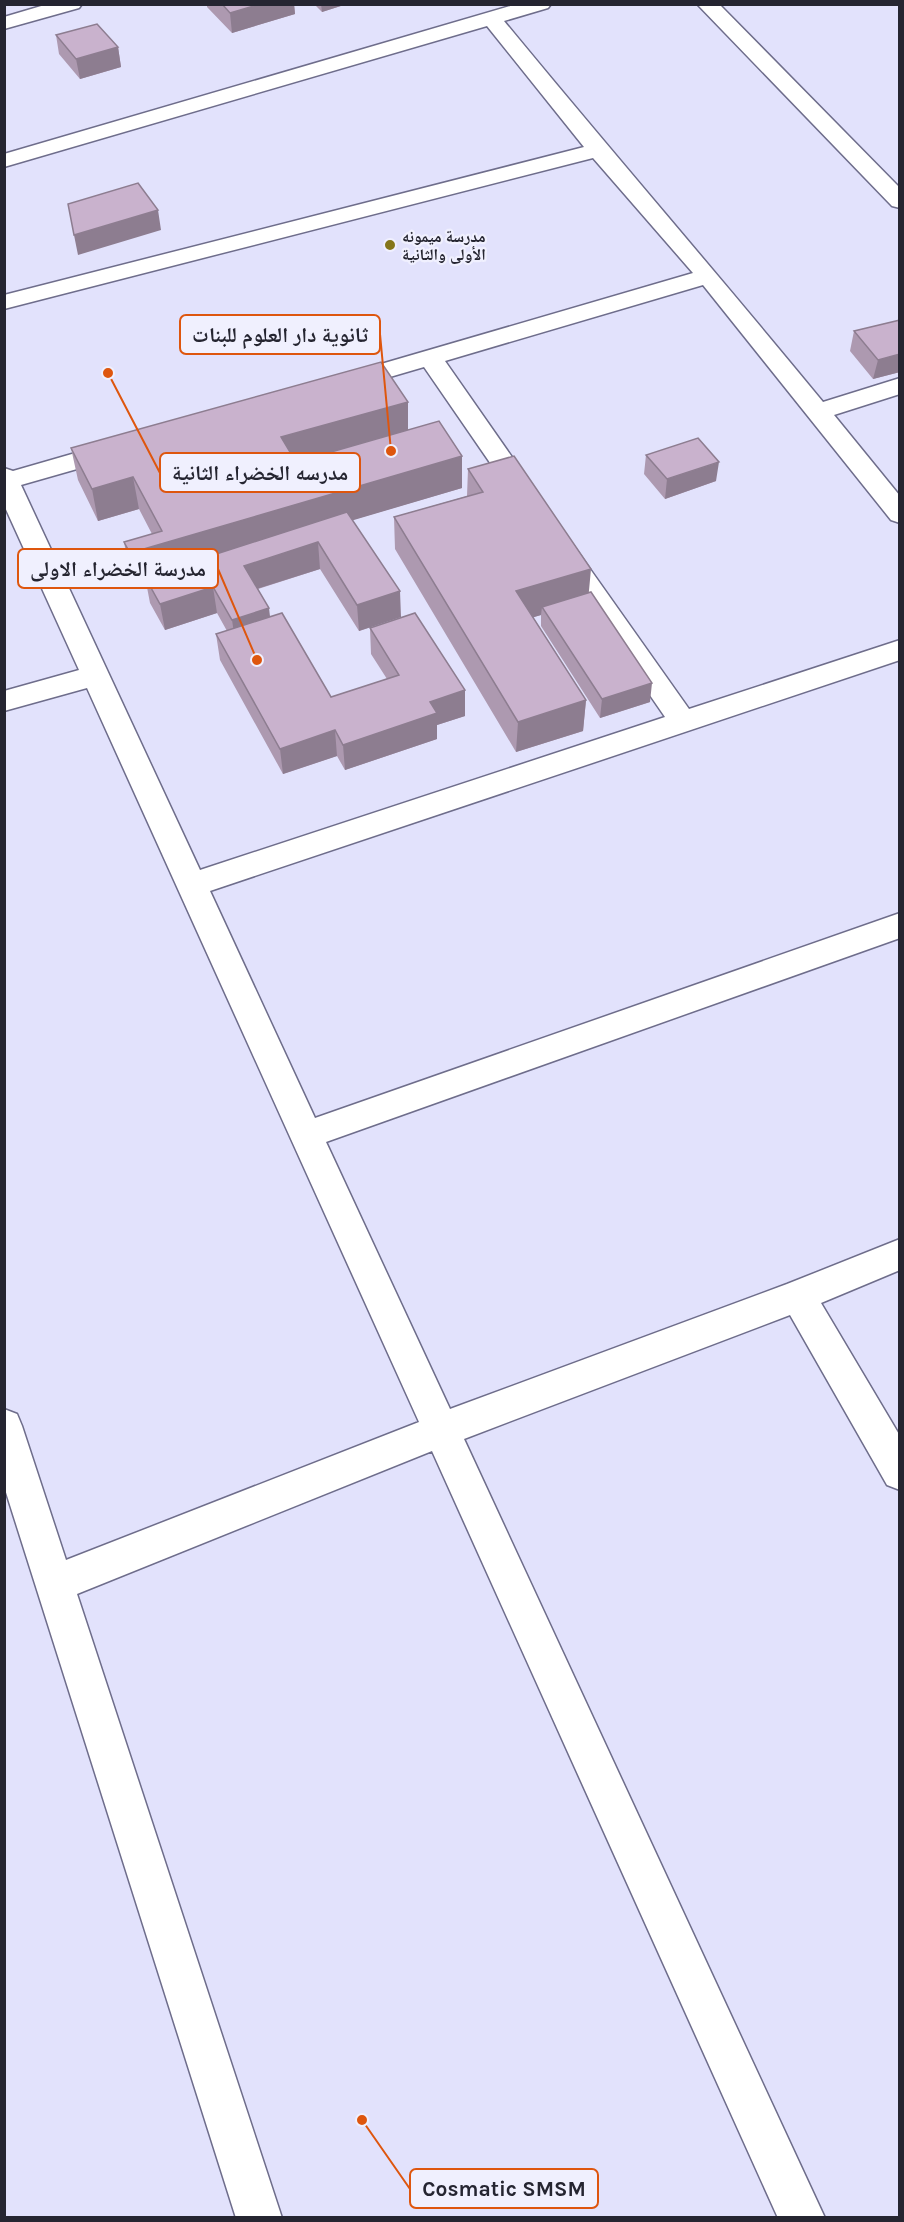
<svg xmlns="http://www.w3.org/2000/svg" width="904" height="2222" font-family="Karla,'Noto Naskh Arabic',sans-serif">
  <rect width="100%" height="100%" fill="#e2e2fc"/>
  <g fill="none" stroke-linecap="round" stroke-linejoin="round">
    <!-- street casing -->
    <g stroke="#6e6d8b" stroke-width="3">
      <path id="street" d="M48 4H82L79 8 4 29V17Z
        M517 4H551L548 8 504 21C609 149 718 274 823 402L900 378V394L834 415 900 496V523L891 520 703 285 445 361 535 490 539 496 535 502 526 505 517 502 424 367 342 391 333 388 330 383 333 378 693 273 593 158 4 309V295L584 147 487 26 4 167V154Z
        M697 4H719L900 188V208L892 206Z
        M117 441 126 443 130 449 126 455 21 485 200 870 665 717 555 557 551 551 555 545 564 542 573 545 689 709 900 640V660L210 891 315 1118 900 913V938L326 1142 450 1409 787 1284 900 1239V1270L821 1303 900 1436V1490L887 1485 790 1315 464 1439 825 2218H778L432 1451 77 1594 282 2218H236L4 1486V1409L17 1414 22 1426 66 1560 419 1422 87 688 4 711V691L79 670 4 505V468L13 471Z"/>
    </g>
    <!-- street -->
    <use href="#street" fill="#fff" fill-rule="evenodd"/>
  </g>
  <!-- wall -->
  <path fill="#ad99b0" d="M207 4H294L295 14 232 33 207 7Z
    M314 4H347L322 12Z
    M56 35 118 47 121 67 80 79 59 54Z
    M900 320V372L873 379 850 351 854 331Z
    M408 402V429L462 488 352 520 401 617 359 631 320 569 258 589 270 617 331 697 387 679 371 654 370 628 465 690V716L437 725V739L345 770 337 756 283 774 220 660 216 634 227 631 217 613 165 630 150 603 146 582 136 585 130 574 124 542 152 534 139 509 98 521 78 480 71 448Z
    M646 455 716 481 665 499 644 474Z
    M468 469 589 593 650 702 600 718 541 626V615L533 617 586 700 583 731 516 752 395 549 394 517 467 496Z"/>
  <!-- shaded-wall -->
  <path fill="#8d7d90" d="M260 4H294L295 14 232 33 230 13Z
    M321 4H347L322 12Z
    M118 47 121 67 80 79 76 59Z
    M158 210 161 230 78 255 74 235Z
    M900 354V372L873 379 878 360Z
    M408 402V434L284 470 281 437Z
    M462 456V488L148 581 145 577 146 582 136 585 130 553Z
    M719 462 716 481 665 499 667 479Z
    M133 477 139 509 98 521 92 489Z
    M318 542 320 569 247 592 244 566Z
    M591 569 588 601 542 607 541 615 515 623 516 591Z
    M213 587 217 613 165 630 160 604Z
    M400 591 401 617 359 631 357 605Z
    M269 608 272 634 236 646 232 620Z
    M652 683 650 702 600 718 602 699Z
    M465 690V716L437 725V739L345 770 343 745 430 702Z
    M586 700 583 731 516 752 518 722Z
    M335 730 337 756 283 774 280 749Z"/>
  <!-- building -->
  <path fill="#c9b2cd" stroke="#8d7d90" stroke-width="1.5" d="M222 4H260L230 13Z
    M97 24 118 47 76 59 56 35Z
    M138 183 158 210 74 235 68 204Z
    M900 320V354L878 360 854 331Z
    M381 362 408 402 281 437 296 462 439 421 462 456 130 553 124 542 162 531 133 477 92 489 71 448Z
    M698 438 719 462 667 479 646 455Z
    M514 456 591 569 516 591 586 700 518 722 394 517 483 492 468 469Z
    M347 512 400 591 357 605 318 542 244 566 269 608 232 620 213 587 160 604 145 577Z
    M591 592 652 683 602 699 542 607Z
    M282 613 331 697 399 675 370 628 415 613 465 690 430 702 437 713 343 745 335 730 280 749 216 634Z"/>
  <!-- markers -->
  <circle fill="#85761a" stroke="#f0f0fe" stroke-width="2" cx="390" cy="245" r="6"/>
  <g text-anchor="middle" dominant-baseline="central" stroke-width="4.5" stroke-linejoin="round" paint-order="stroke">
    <!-- far-poi labels -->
    <g font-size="16" font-weight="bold" fill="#252531" stroke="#f0f0fe" text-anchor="start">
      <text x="402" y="236">مدرسة ميمونه<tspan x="402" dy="18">الأولى والثانية</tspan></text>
    </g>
  </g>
  <!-- callouts -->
  <path fill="none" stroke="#de560e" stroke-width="2" d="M391 451L380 334M108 373L160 473M257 660L218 569M362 2120L410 2189"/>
  <g fill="#de560e" stroke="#f0f0fe" stroke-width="2">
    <circle cx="391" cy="451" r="6"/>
    <circle cx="108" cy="373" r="6"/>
    <circle cx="257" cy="660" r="6"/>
    <circle cx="362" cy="2120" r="6"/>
  </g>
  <g fill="#f0f0fe" stroke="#de560e" stroke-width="2">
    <rect x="180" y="315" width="200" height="39" rx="6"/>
    <rect x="160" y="453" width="200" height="39" rx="6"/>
    <rect x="18" y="549" width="200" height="39" rx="6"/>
    <rect x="410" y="2169" width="188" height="39" rx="6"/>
  </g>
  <g font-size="21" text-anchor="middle" font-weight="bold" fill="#252531">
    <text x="280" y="342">ثانوية دار العلوم للبنات</text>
    <text x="260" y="480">مدرسه الخضراء الثانية</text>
    <text x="118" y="576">مدرسة الخضراء الاولى</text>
    <text x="504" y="2196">Cosmatic SMSM</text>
  </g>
  <!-- border -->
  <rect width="904" height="2222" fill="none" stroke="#252531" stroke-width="12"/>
</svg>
